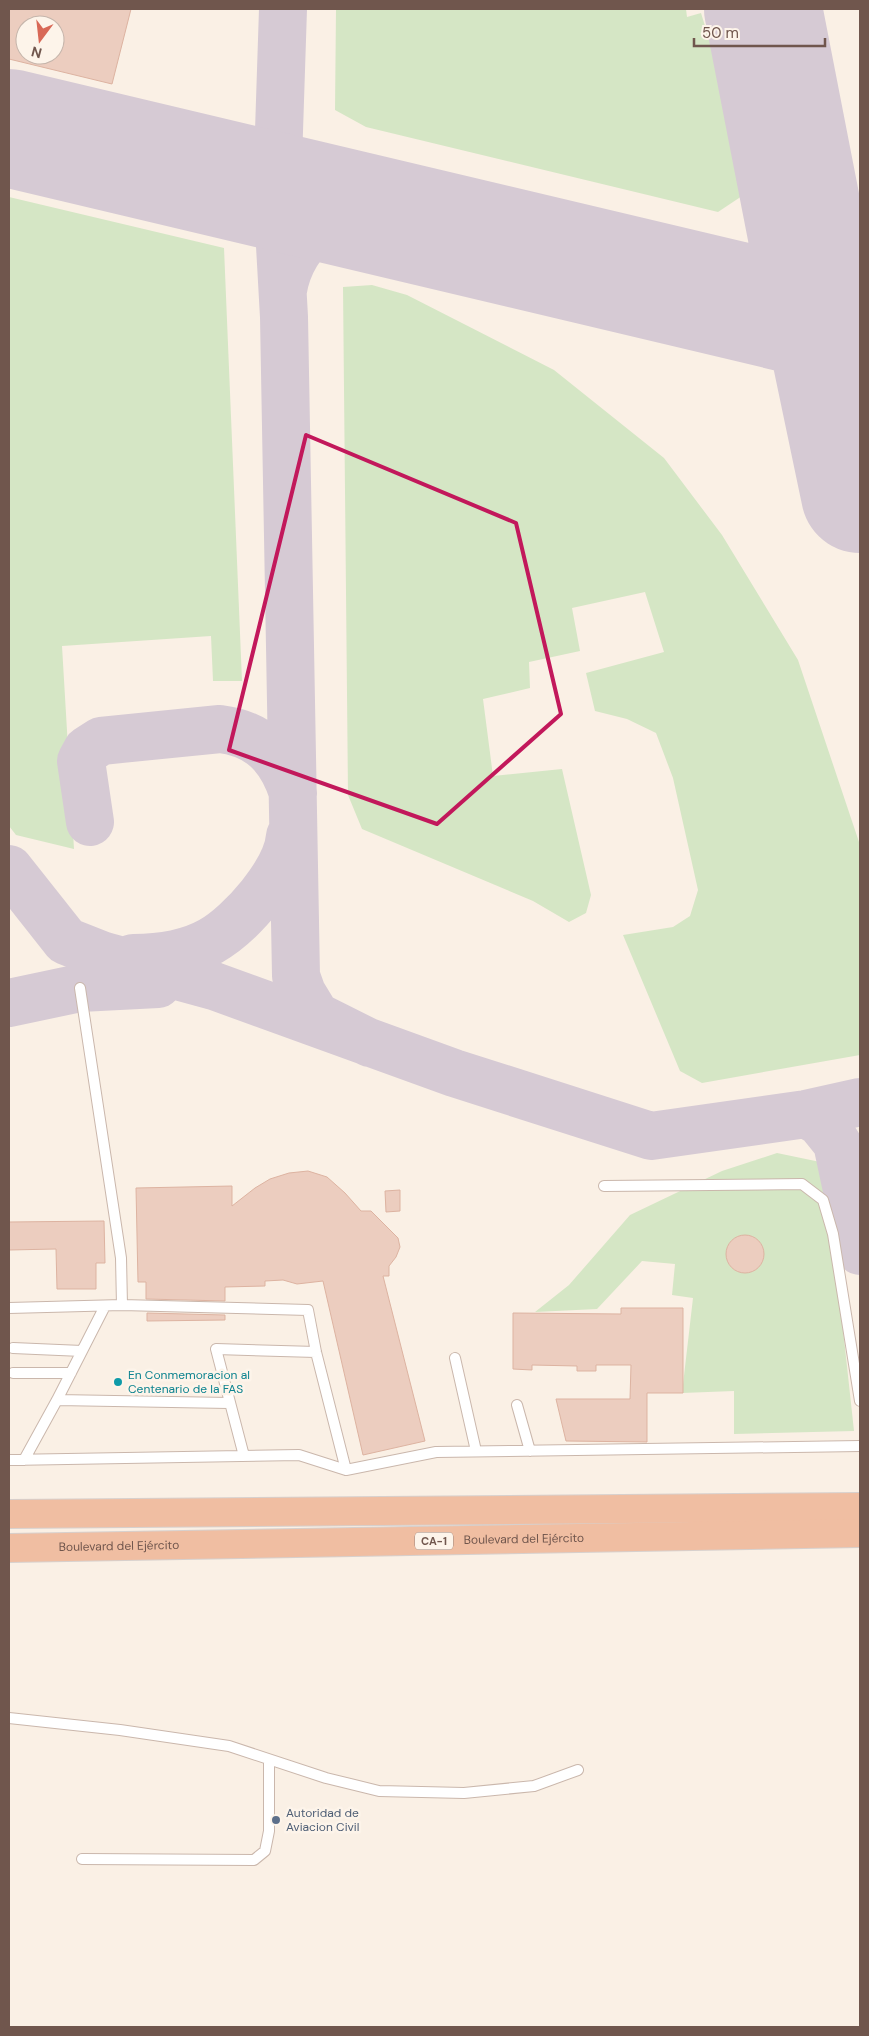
<svg xmlns="http://www.w3.org/2000/svg" width="869" height="2036" font-family="'DM Sans',sans-serif">
  <rect width="100%" height="100%" fill="#faf0e5"/>
  <!-- green -->
  <path fill="#d5e6c5" d="M336 9H686L687 17 701 13 747 162 745 194 718 212 366 127 335 110Z
    M9 197 224 248 242 681H213L211 636 62 646 74 849 16 835 9 826Z
    M372 285 407 295 554 370 664 458 722 535 798 660 860 845V1055L702 1083 680 1071 623 935 673 927 690 916 698 890 673 778 656 733 627 719 595 711 586 673 664 652 645 592 572 608 580 651 529 662 530 688 483 699 493 776 562 769 591 895 586 913 569 922 533 901 362 829 348 795 343 287Z
    M777 1153 825 1163 854 1431 734 1434V1391L682 1393 693 1298 672 1295 675 1264 642 1261 597 1309 535 1312 569 1285 630 1215 722 1171Z"/>
  <g fill="none" stroke-linecap="round" stroke-linejoin="round">
    <!-- taxiway -->
    <path stroke="#d6cad4" stroke-width="48" d="M283 9 277 192 284 317 296 976 302 993 316 1016 370 1043
      M283 290C287 266 301 239 324 226 339 219 357 217 373 214
      M766 308C796 322 811 329 831 357
      M766 308C798 297 804 287 811 255
      M90 822 81 761 87 750 101 741 220 729C260 734 281 756 293 793
      M9 869 66 941 104 956 214 986 454 1073 651 1136 806 1114 860 1102
      M133 958C158 958 188 954 211 941 241 924 287 872 290 836
      M9 1003 80 988 158 984
      M806 1114 820 1122 837 1143 860 1251"/>
    <!-- runway -->
    <path stroke="#d6cad4" stroke-width="118" d="M763 9 824 322 860 494
      M9 128 860 330"/>
  </g>
  <!-- building -->
  <path fill="#eccdbf" stroke="#ddb3a1" fill-rule="evenodd" d="M9 9H131L112 84 9 59ZM25 25H55V55H25Z
    M308 1171 327 1177 345 1193 361 1211H371L398 1238 400 1247 396 1257 389 1266V1276H383L425 1441 363 1455 323 1281 297 1284 283 1280 265 1281V1286L225 1287V1301L146 1299V1282H138L136 1188 232 1186V1206L255 1188 270 1179 289 1173Z
    M400 1190V1211L386 1212 385 1191Z
    M104 1221 105 1263H96V1289H57L56 1249 9 1250V1222Z
    M726 1254a19 19 0 1 1 38 0a19 19 0 1 1-38 0Z
    M621 1308H683V1393H647V1442L566 1441 556 1399H630L631 1365H596V1371H577V1366L532 1365V1370L513 1369V1313L621 1314Z
    M147 1313 225 1315V1320L147 1321Z"/>
  <g fill="none" stroke-linecap="round" stroke-linejoin="round">
    <!-- service casing -->
    <g stroke="#cab7ac" stroke-width="12">
      <path id="service" d="M604 1186 802 1184 823 1200 833 1234 860 1401
        M122 1305 308 1310 316 1352 346 1470
        M9 1308 122 1305 121 1258 80 988
        M13 1348 82 1351
        M455 1358 476 1451
        M13 1373H71
        M57 1400 229 1403
        M517 1405 530 1451
        M244 1456 216 1349 316 1352
        M9 1460 299 1455 346 1470 436 1452 860 1446
        M24 1460 57 1400 105 1306
        M9 1718 120 1730 229 1746 326 1778 379 1791 464 1793 534 1786 578 1770
        M82 1859 254 1860 265 1851 269 1831V1760"/>
    </g>
    <!-- trunk casing -->
    <g stroke="#d7d0cd" stroke-width="30">
      <g id="trunk">
        <path d="M9 1514 860 1507"/>
        <path id="s1" d="M9 1548 860 1533"/>
      </g>
    </g>
    <!-- service -->
    <use href="#service" stroke="#fff" stroke-width="10"/>
    <!-- trunk -->
    <use href="#trunk" stroke="#f0bea2" stroke-width="28"/>
  </g>
  <!-- marked area -->
  <path fill="none" stroke="#c2185b" stroke-width="4" stroke-linejoin="round" d="M306 435 516 523 561 714 437 824 229 750Z"/>
  <!-- markers -->
  <circle fill="#0f9aa8" stroke="#fdf4ea" stroke-width="2" cx="118" cy="1382" r="5"/>
  <circle fill="#5c6f8a" stroke="#fdf4ea" stroke-width="2" cx="276" cy="1820" r="5"/>
  <g text-anchor="middle" dominant-baseline="central" stroke-width="5" stroke-linejoin="round" paint-order="stroke">
    <!-- shield labels -->
    <rect fill="#fdf4ea" stroke="#9a857c" stroke-width="1" x="415" y="1532.5" width="38" height="17" rx="4"/>
    <g font-size="11" font-weight="bold" fill="#70564d">
      <text x="434" y="1541">CA-1</text>
    </g>
    <!-- culture labels -->
    <g font-size="12" fill="#0d838f" stroke="#fdf4ea" text-anchor="start">
      <text x="128" y="1375">En Conmemoracion al<tspan x="128" dy="14">Centenario de la FAS</tspan></text>
    </g>
    <!-- street labels -->
    <g font-size="12" fill="#70564d" stroke="#fdf4ea">
      <text stroke="none"><textPath href="#s1" startOffset="515">Boulevard del Ejército</textPath></text>
      <text stroke="none"><textPath href="#s1" startOffset="110">Boulevard del Ejército</textPath></text>
    </g>
    <!-- service labels -->
    <g font-size="12" fill="#4e5e75" stroke="#fdf4ea" text-anchor="start">
      <text x="286" y="1813">Autoridad de<tspan x="286" dy="14">Aviacion Civil</tspan></text>
    </g>
  </g>
  <!-- border -->
  <rect width="869" height="2036" fill="none" stroke="#70564d" stroke-width="20"/>
  <!-- north arrow -->
  <g transform="translate(40 40) rotate(195)"><circle r="24" fill="#fdf4ea" stroke="#c5b5ab"/>
  <path d="M0-4L9 19L0 12L-9 19Z" fill="#d86856"/>
  <text y="-8" font-size="14" font-weight="bold" text-anchor="middle" fill="#70564d">N</text>
  </g>
  <!-- scale -->
  <path d="M694 38v8h131v-8" fill="none" stroke="#70564d" stroke-width="2.5"/>
  <text x="702" y="38" font-size="15" fill="#70564d" stroke="#fdf4ea" stroke-width="4" paint-order="stroke">50 m</text>
</svg>
